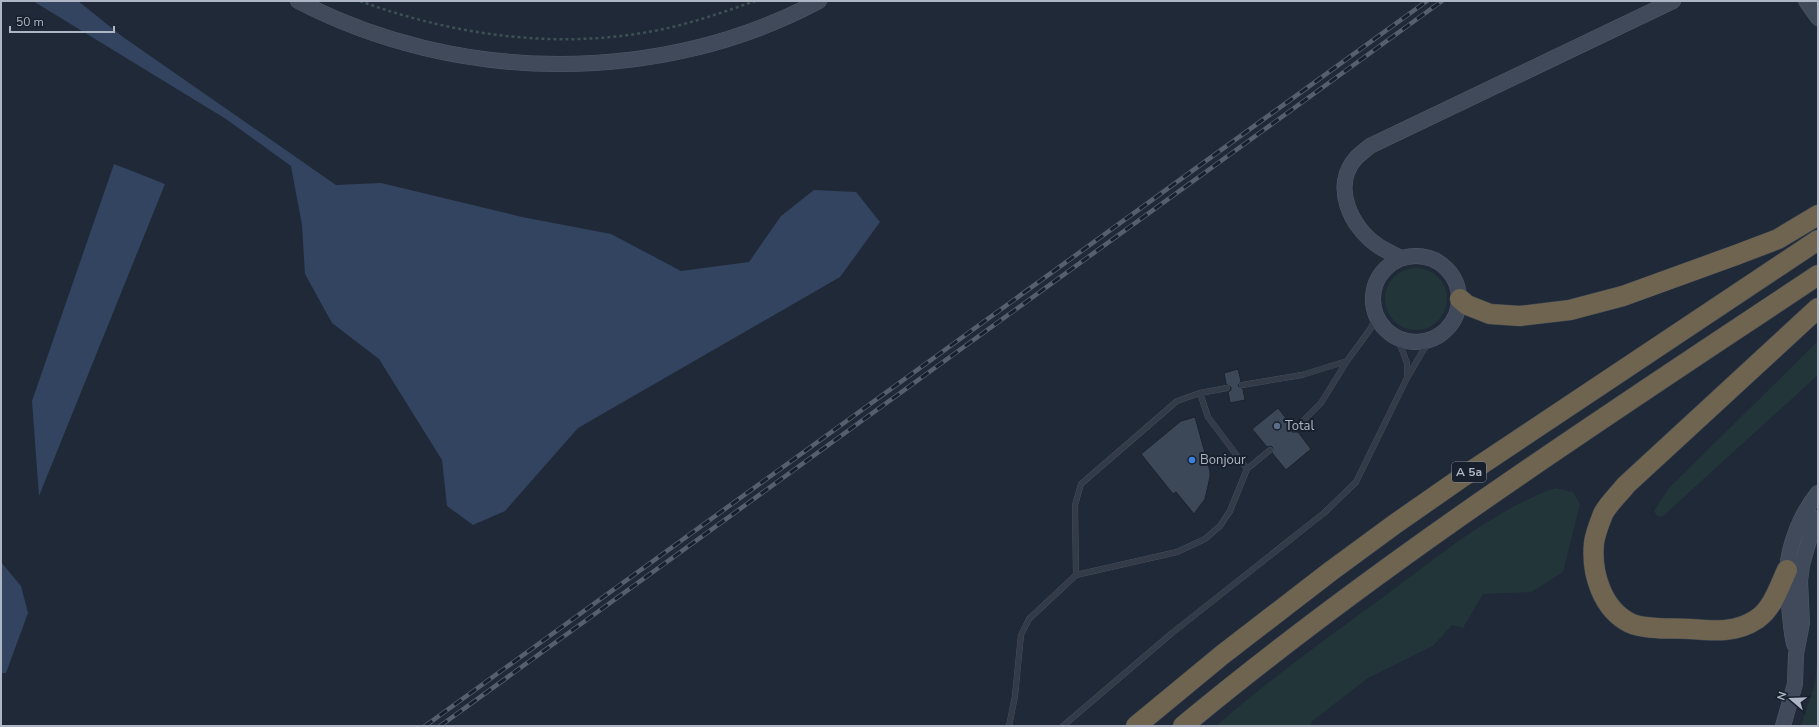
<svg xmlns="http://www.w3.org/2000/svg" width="1819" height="727" font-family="'Nunito Sans',sans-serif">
  <rect width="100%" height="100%" fill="#202938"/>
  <!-- green -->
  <path fill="#223539" d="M1385 299a31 31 0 1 1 62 0a31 31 0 1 1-62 0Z
    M1818 341V375L1662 517 1657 516 1654 511 1669 488Z
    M1555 488 1573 492 1580 504 1563 572 1531 592 1483 594 1463 628 1452 625 1433 646 1368 678 1311 722 1312 726H1216C1270 679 1328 637 1386 595 1440 555 1492 511 1555 488Z
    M1818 655V726H1801L1815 683Z"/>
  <!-- water -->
  <path fill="#334460" d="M33 1H78L123 37 336 185 381 183 522 217 611 234 681 271 749 262 781 216 814 190 856 192 880 222 840 277 578 428 505 511 473 525 447 506 442 460 379 359 332 323 305 274 302 225 291 166 226 119Z
    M114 164 165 184 39 496 32 401Z
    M1 562 21 586 28 613 6 673H1Z"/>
  <!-- building -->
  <path fill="#3c4758" stroke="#1b222f" d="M1238 369 1241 381 1238 386 1243 389 1245 400 1230 403 1228 392 1231 390V387L1226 384 1224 373Z
    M1278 408 1292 426V432H1298L1311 449 1286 470 1272 453 1273 448 1271 446 1267 447 1252 429Z
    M1195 417 1210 471V477L1205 499 1194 514 1176 492 1173 494 1141 454 1181 421Z"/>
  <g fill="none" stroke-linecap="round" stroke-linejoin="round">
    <!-- lane casing -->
    <g stroke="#515966" stroke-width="6">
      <path id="lane" d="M1398 339 1407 363V377
        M1242 385 1302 375 1347 361
        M1200 393 1208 417 1247 469
        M1295 429 1321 403 1347 361 1371 328 1376 315
        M1076 575 1075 505 1081 484 1177 401 1200 393 1227 388
        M1009 726 1015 696 1021 635 1029 619 1076 575 1177 552 1205 539 1220 526 1230 511 1247 469 1270 450
        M1063 726 1172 633 1324 513 1356 482 1407 378 1424 349 1434 338"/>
    </g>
    <!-- secondary casing -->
    <g stroke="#515966" stroke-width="16">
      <path id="secondary" d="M298 1C457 84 660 86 819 1
        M1806 1 1818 18
        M1373 299a43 43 0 1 1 86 0a43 43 0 1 1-86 0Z
        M1401 258C1393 254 1384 250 1377 245 1351 227 1331 186 1356 158 1360 154 1365 150 1370 146L1673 1
        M1794 644C1791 631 1790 618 1789 604 1788 593 1786 581 1787 570 1789 544 1801 513 1818 493
        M1783 726 1795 684 1796 654 1802 623 1800 581 1802 565 1810 537 1818 518"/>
    </g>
    <!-- highway casing -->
    <g stroke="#3e4653" stroke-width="21">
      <path id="highway" d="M1460 299 1467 305 1490 314 1520 316 1570 310 1623 296 1736 255 1778 239 1818 215
        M1787 570C1779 587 1773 608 1757 619 1737 633 1714 631 1690 629 1674 628 1645 630 1630 623 1602 609 1591 573 1594 543 1595 534 1600 522 1603 514 1608 504 1619 494 1626 485L1818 308
        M1136 726 1222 655 1331 571 1395 524 1461 478 1818 240
        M1183 726C1383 560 1602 419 1818 275"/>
    </g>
    <!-- path -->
    <path stroke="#3c5153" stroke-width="2.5" stroke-dasharray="3 3" stroke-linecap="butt" d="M360 1C458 37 566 51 668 28 698 21 727 11 755 1"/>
    <!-- lane -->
    <use href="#lane" stroke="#333b48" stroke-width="5.5"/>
    <!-- secondary -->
    <use href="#secondary" stroke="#414a5b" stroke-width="15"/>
    <!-- highway -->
    <use href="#highway" stroke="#6e6450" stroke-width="20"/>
    <!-- rail casing -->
    <g stroke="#555f6f" stroke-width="4.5">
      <path id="rail" d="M425 726 1427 1
        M440 726 1442 1"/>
    </g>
    <!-- rail -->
    <use href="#rail" stroke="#19202d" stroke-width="3" stroke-dasharray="9" stroke-linecap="butt"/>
  </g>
  <!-- markers -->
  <circle fill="#5c6f8a" stroke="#19202d" stroke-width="1.5" cx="1277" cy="426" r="4"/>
  <circle fill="#3f7fe0" stroke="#19202d" stroke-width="1.5" cx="1192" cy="460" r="4"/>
  <g text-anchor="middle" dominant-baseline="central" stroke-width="4" stroke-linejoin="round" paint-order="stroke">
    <!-- shield labels -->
    <rect fill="#19202d" stroke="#818997" stroke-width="1" x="1452" y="462" width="34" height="20" rx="3"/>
    <g font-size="12" font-weight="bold" fill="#aeb6c5">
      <text x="1469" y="472">A 5a</text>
    </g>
    <!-- poi labels -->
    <g font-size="13" fill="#aeb6c5" stroke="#19202d" text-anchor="start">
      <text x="1285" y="426">Total</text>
      <text x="1200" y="460">Bonjour</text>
    </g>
  </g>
  <!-- border -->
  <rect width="1819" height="727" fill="none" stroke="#aeb6c5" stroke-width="4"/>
  <!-- north arrow -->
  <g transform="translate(1791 699) rotate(289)" stroke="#19202d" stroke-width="3" paint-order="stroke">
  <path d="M0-3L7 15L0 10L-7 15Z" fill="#aeb6c5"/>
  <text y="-6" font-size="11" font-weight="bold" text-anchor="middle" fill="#aeb6c5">N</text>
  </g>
  <!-- scale -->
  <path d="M10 26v6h104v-6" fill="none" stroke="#aeb6c5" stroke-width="2"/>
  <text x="16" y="26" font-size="12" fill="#aeb6c5" stroke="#19202d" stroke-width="3" paint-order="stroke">50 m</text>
</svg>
